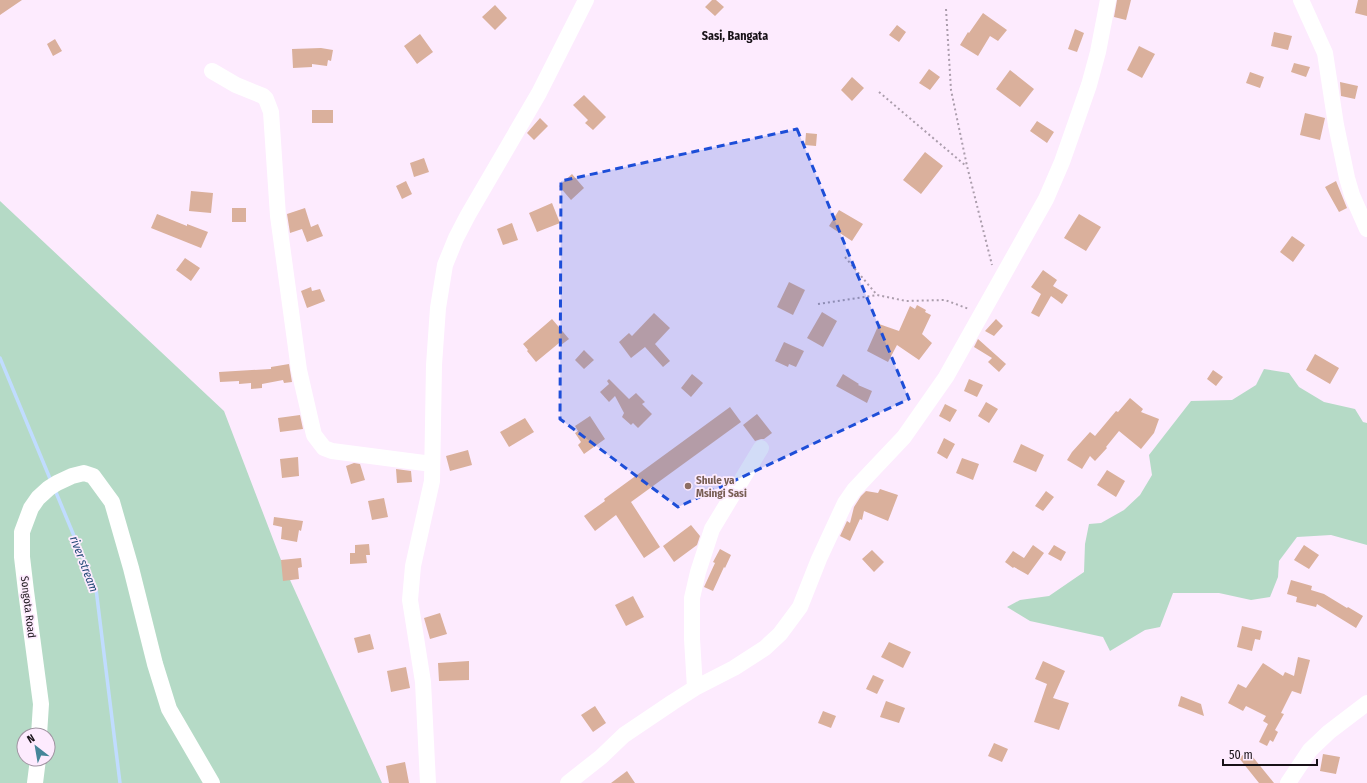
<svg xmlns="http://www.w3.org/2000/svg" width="1367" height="783" font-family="'Fira Sans Condensed',sans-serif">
  <rect width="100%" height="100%" fill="#fdebfe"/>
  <!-- green -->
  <path fill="#b5dac6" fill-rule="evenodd" d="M0 201 224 411 281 560 382 783H0ZM24 735H48V759H24Z
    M1264 369 1289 373 1299 387 1324 402 1355 409 1363 422 1367 423V545L1331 535 1297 537 1279 561 1278 577 1270 597 1251 600 1219 593H1173L1160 627 1145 630 1110 651 1103 637 1030 621 1007 607 1020 600 1049 596 1084 572 1085 544 1089 524 1101 523 1124 510 1140 495 1152 475 1149 455 1191 401 1232 400 1256 385Z"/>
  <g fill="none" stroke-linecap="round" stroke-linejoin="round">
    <!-- stream -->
    <path stroke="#c0dcff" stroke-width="3.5" d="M0 358 51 481
      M55 490 96 589 120 783"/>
  </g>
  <!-- building -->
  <path fill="#dab09c" d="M0 0H22L0 15Z
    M712 0H716L724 7 715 16 705 7Z
    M1117 0H1131L1126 20 1114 17Z
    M1358 0H1367V16L1355 13Z
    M495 5 507 18 495 30 482 17Z
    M983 13 1007 30 998 41 990 36 978 56 960 45 968 32 969 33Z
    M897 25 906 32 899 42 889 35Z
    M1075 29 1084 33 1077 52 1068 49Z
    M1274 32 1292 36 1288 50 1271 46Z
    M420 34 433 52 417 64 404 46Z
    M55 39 62 51 53 56 47 44Z
    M1139 46 1155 54 1142 78 1127 70Z
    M321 48 333 50 331 61 328 60 327 66 312 64V67L293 68 292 49Z
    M1294 63 1310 67 1306 77 1291 72Z
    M929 69 940 77 930 90 919 83Z
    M1010 70 1034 89 1020 107 996 89Z
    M1250 72 1264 77 1260 88 1246 83Z
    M852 77 864 88 852 101 841 90Z
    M1340 82 1358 86 1355 99 1341 96Z
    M584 95 606 117 593 130 585 123 588 120 573 105Z
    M312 110H333V123H312Z
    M1305 113 1325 118 1320 140 1300 135Z
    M540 118 548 126 534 140 527 133Z
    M1037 121 1054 132 1047 143 1030 131Z
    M806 133 817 134 816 146 805 145Z
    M925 152 943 166 921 194 903 180Z
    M424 158 429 172 414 177 410 163Z
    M572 174 584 188 571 200 559 186Z
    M406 181 412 194 402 199 396 186Z
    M1336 181 1347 208 1339 212 1325 187Z
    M191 191 213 193 211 213 189 211Z
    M552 203 560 223 537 232 529 213Z
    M232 208H246V222H232Z
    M305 208 311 227 318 224 323 236 307 242 302 229 290 233 287 214Z
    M839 210 863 224 852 241 829 226Z
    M157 214 187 226V224L208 232 201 248 151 228Z
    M1079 214 1101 227 1086 251 1064 238Z
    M512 223 518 240 503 245 497 229Z
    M1292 236 1305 245 1293 262 1280 252Z
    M185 258 200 268 191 281 176 270Z
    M1043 270 1057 280 1053 286 1068 295 1062 304 1051 296 1039 317 1031 313 1041 294 1031 287Z
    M789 282 805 290 793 315 777 307Z
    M311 287 312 291 320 289 325 301 307 308 301 291Z
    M917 305 926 310 925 312 931 315 922 334 932 343 919 360 897 345 888 362 867 351 879 324 899 331 910 306 915 309Z
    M822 312 837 321 823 347 807 338Z
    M654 313 670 328 655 344 670 361 663 367 645 347 631 358 619 342 629 333 632 336Z
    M552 319 569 339 561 345 559 343 536 362 527 351 528 350 523 344Z
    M996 319 1003 326 994 336 985 331Z
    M978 339 1006 364 999 372 988 362 992 358 974 347Z
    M784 342 804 351 796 367 789 364 788 367 775 361Z
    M584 350 594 360 584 369 575 360Z
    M1315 354 1339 368 1330 384 1306 370Z
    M289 364 292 382 284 383 283 380 262 384V388L251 389V383L239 384V381L220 382 219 372 271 369V367Z
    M1213 370 1223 377 1216 386 1207 379Z
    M692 374 703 383 691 397 681 388Z
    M843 374 859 384 858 385 872 391 867 403 836 386Z
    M609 379 629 399 636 393 645 402 642 404 652 414 638 428 633 423 631 425 622 417 624 413 615 396 609 402 600 392 609 384 607 381Z
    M969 379 983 385 977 397 964 391Z
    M1130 398 1143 409 1141 412 1159 419 1154 433 1141 449 1119 431 1106 447 1107 448 1095 461 1090 456 1082 469 1067 460 1072 452 1090 432 1095 436 1116 411 1118 412Z
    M986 402 998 409 989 423 978 416Z
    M945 404 957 410 950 422 939 416Z
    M730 407 741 422 631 502 660 547 644 558 616 515 595 531 584 516 605 501 604 499Z
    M757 414 772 433 764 439H761L755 441 743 425Z
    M300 415 303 429 280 432 278 418Z
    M590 416 605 439 584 454 578 445 581 442 575 433 578 431 575 426Z
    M525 418 534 432 509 447 500 432Z
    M944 438 955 444 947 459 937 453Z
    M1021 444 1044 455 1036 472 1013 462Z
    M468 450 472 465 450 471 446 456Z
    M298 457 299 476 282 478 280 459Z
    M962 458 979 464 973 480 956 473Z
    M354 463 360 464 365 480 351 484 346 466Z
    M396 469 411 471 412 482 397 483Z
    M1107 470 1125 481 1116 497 1097 485Z
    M880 489 898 495 888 521 864 511 862 520 860 519 850 541 840 536 847 521 850 523 854 507 861 496 866 491 878 493Z
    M1046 491 1054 497 1043 511 1035 506Z
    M384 498 388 517 372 520 368 501Z
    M274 517 303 521 301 531 299 530 297 542 281 539 282 527 273 525Z
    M691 525 700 536 697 545 674 562 663 546Z
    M369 544 370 555H366L367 563 350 564V553H355V545Z
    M1033 545 1044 553 1028 575 1014 567 1013 568 1005 562 1013 551 1024 558Z
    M1054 545 1066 552 1061 561 1048 554Z
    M1304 545 1319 555 1309 569 1294 560Z
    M720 549 731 555 725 568 724 567 713 591 704 587 715 563 713 562Z
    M872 550 884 562 874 572 862 559Z
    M301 558 302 567 298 568 299 579 283 581 281 560Z
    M1291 580 1312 586 1311 590 1324 594 1347 608 1348 607 1363 616 1356 628 1317 604 1316 607 1296 602 1297 597 1287 594Z
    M633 596 644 617 626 626 615 605Z
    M440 613 447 634 430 639 424 618Z
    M1242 626 1262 631 1260 640 1255 639 1252 651 1237 647Z
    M370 634 374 649 358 653 354 638Z
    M889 642 911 652 903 668 881 657Z
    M1298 657 1310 660 1301 694 1292 691 1281 713 1284 714 1275 730 1278 732 1273 742 1270 740 1267 746 1259 742 1268 724 1263 721 1266 716 1246 706 1243 711 1228 703 1238 684 1246 688 1263 663 1283 676 1285 672 1294 676Z
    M469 661V680L439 681 438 663Z
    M1043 661 1065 671 1053 698 1069 703 1059 730 1034 722 1047 684 1035 679Z
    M406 667 410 688 391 692 387 671Z
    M873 675 884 680 877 694 866 689Z
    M1181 696 1201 704 1204 716 1178 706Z
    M886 701 905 708 899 723 880 717Z
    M595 706 606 723 593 732 581 715Z
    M823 711 836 716 831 728 818 723Z
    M994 743 1008 749 1002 762 988 756Z
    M1248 751 1274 783H1259L1239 758Z
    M1323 754 1340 757 1336 774 1320 771Z
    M405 762 409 783H389L386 766Z
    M627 771 635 783H611Z"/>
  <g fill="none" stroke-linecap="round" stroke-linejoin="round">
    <!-- path -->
    <path stroke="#ab9dac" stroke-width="2" stroke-dasharray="2 3" stroke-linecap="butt" d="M946 9 951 90 967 166 992 265
      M879 92 966 166
      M845 257 877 295
      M818 304 877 295 906 301 945 300 969 309"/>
    <!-- minor -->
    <path stroke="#fff" stroke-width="16" d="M1301 0 1325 53 1336 125 1347 178 1352 195 1367 229
      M212 71 236 85 263 96 266 99 271 112 278 216 299 370 314 435 324 448 332 451 432 464
      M695 688 692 639V598L698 572 712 529 761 448
      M39 735 41 704 26 591 22 557V532L31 508 38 498 49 488 57 483 72 476 84 473 93 476 112 502 131 568 155 664 169 709 212 783
      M35 783 38 759
      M428 783 423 682 410 600 413 566 432 481 434 365 438 308 445 265 456 238 468 215 539 93 586 0
      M568 783 601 757 624 735 673 702 695 688 734 668 765 648 780 634 800 607 819 559 845 503 854 490 869 474 904 437 946 377 1046 199 1062 162 1089 85 1098 52 1108 0
      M1288 783 1310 750 1329 732 1367 703"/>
  </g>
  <!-- marked area -->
  <path fill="#1d4ed8" fill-opacity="0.2" stroke="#1d4ed8" stroke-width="3" stroke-dasharray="8 5" stroke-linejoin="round" d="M797 129 909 399 678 507 560 419 561 181Z"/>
  <!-- markers -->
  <circle fill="#8d6e63" stroke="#fdebfe" stroke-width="1.5" cx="688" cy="486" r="4"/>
  <g text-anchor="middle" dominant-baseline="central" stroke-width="3.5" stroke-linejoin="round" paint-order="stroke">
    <!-- education labels -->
    <g font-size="11" font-weight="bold" fill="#785e54" stroke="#fdebfe" text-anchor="start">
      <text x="696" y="480">Shule ya<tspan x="696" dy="13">Msingi Sasi</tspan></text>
    </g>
    <!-- street labels -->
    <g font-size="11" fill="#171117" stroke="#fdebfe">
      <text transform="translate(28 607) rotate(83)">Songota Road</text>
    </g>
    <!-- neighbourhood labels -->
    <g font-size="12" font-weight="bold" fill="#171117" stroke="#fdebfe">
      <text x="735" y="36">Sasi, Bangata</text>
    </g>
    <!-- water labels -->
    <g font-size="12" font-style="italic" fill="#284d7a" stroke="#fdebfe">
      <text transform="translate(84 564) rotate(69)">river stream</text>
    </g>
  </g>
  <!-- north arrow -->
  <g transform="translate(36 747) rotate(329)"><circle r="19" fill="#fdebfe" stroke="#a194a2"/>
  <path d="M0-3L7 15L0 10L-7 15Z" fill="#458699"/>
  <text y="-6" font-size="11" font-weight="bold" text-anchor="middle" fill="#171117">N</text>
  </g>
  <!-- scale -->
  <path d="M1223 759v6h94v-6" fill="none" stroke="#171117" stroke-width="2"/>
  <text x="1229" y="759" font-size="12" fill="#171117" stroke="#fdebfe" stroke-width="3" paint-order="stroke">50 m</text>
</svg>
